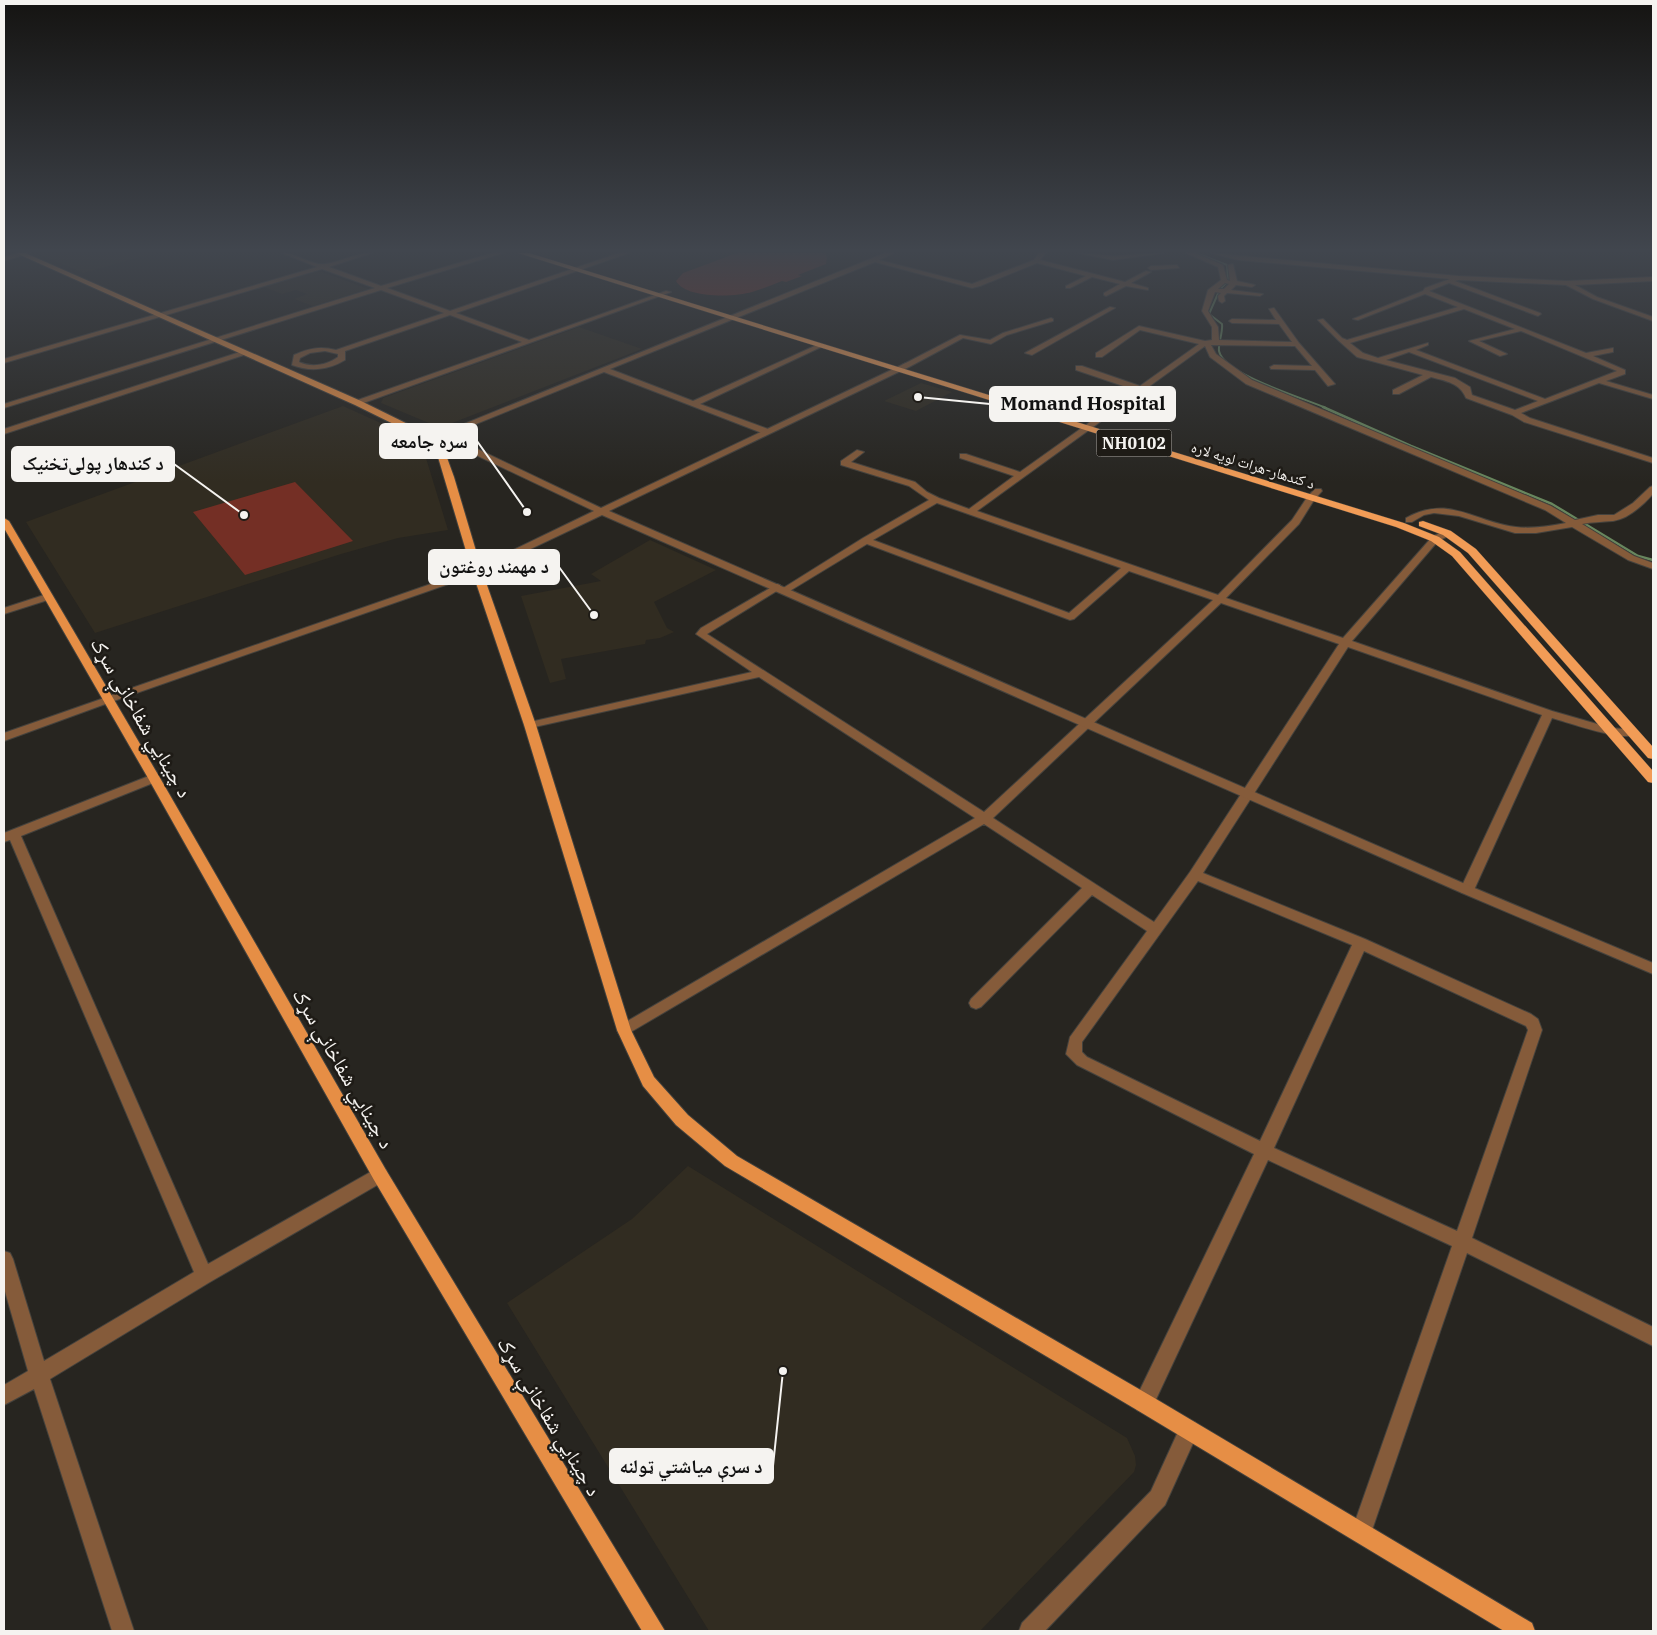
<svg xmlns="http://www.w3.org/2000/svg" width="1657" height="1635" font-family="'IBM Plex Serif','Noto Naskh Arabic',serif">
  <rect width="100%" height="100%" fill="#272520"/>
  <!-- built -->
  <path fill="#312c21" d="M37 253H155L83 273Z
    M319 271 368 289 313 306 294 299 307 294 296 290 282 294 264 287Z
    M579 327 642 349 447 425 436 426 381 403 383 398Z
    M921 383 952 392 916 411 884 401Z
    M343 406 414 438 422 445 448 530 398 538 341 554 95 633 26 522Z
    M650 540 716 570 654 602 667 628 674 632 660 638 646 640 645 644 561 659 566 679 550 683 521 596 601 581 591 574Z
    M688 1166 1127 1438 1135 1456 1136 1465 1134 1472 980 1631H709L507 1303 632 1219Z"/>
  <!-- green -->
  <path fill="#742f25" d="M737 253H825L827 257 826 264 798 275 802 276 786 282 782 281C772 285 762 289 752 292 735 297 686 299 676 281L683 273Z
    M295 482 353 541 245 575 193 512Z"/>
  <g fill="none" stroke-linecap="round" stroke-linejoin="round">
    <!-- stream-far1 -->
    <path stroke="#68875e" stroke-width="2" d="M1196 253 1227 265 1228 281 1220 289 1209 314 1222 324C1223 333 1218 343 1219 351 1224 375 1304 398 1326 408"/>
    <!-- stream -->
    <path stroke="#68875e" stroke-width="2.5" d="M1323 407 1411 446 1552 504 1638 556 1653 560"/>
    <!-- minor casing -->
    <g stroke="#44423d" stroke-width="2">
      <path id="minor" d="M282 253C296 253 313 266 325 264 341 262 355 253 372 253L329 267 381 286 492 253H503L387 288 450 311 619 253H629L456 313 529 340 666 291 671 292 358 405 354 403 355 401 522 342 450 315 345 351V360C329 370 310 372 292 365L294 355C309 348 321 346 336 350L444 313 381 290 4 408V404L375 288 322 269 4 363V359L317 267ZM325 351 338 354V357C327 365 312 368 299 362L300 358 310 353Z
        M885 253H894L879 260 972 284 1034 260 1039 253H1046L1040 260 1125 282 1146 271 1151 272 1131 283 1148 288V290L1126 286 1106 296 1104 295V293L1120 284 1092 277 1070 288H1066V286L1086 276 1037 263 980 286 972 288 875 262 610 369 693 401 817 345H821V347L700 404 768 429V433H762L604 372 444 437 437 435Z
        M1078 253 1113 256 1164 253 1113 260Z
        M1186 253H1195L1223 265 1227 280 1230 281 1228 265 1233 264 1237 281 1255 285 1252 287 1236 285 1231 290 1263 294 1260 296 1227 293 1224 296 1225 301 1222 303 1219 301 1218 296 1221 293 1215 292 1208 311 1218 327 1219 340 1292 342 1279 324 1232 323 1229 321 1232 319 1276 320 1269 309 1274 308 1299 343 1335 384 1328 386 1315 370 1271 369 1270 367 1274 365 1312 366 1295 346 1211 345 1216 354 1252 380 1551 506 1575 520 1598 515H1614L1633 503 1650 487 1653 486 1652 495C1643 505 1628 519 1613 521 1602 522 1592 522 1582 524L1634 556 1653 563V569L1628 560 1572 527 1536 533H1515L1459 516 1434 513 1424 515 1412 522H1406V518C1448 494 1475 522 1516 527 1533 529 1550 526 1566 523L1545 510 1246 384 1210 357 1205 346 977 511 1218 595 1292 520 1308 496 1315 489H1321L1322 491 1314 500 1299 524 1226 598 1343 638 1432 537 1444 531H1450V535L1438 541 1352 641 1552 711 1611 728 1636 730 1638 733C1627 744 1567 722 1552 718L1474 890 1472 893H1462L1460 890 1542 715 1348 647 1203 873 1365 939 1531 1014 1538 1019 1542 1030 1472 1238 1653 1327V1346L1467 1253 1371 1533 1368 1540 1361 1543 1354 1540 1351 1533 1452 1246 1268 1160 1151 1410 1144 1413 1137 1410 1134 1403 1137 1396 1254 1154 1077 1065 1066 1054 1070 1037 1147 931 1092 895 981 1007 976 1009 971 1007 969 1003 971 999 1082 888 984 824 624 1036 619 1034 617 1030 619 1026 975 818 759 677 530 728 524 725 530 722 752 672 696 634 701 628 777 584 780 585V589L707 634 984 812 1213 600 1129 571 1074 619 1070 620 867 544 788 592H782L780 590 863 538 929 500 909 486 841 465V461L857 450 864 452 851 462 915 482 927 492 939 498 969 509 1014 476 960 458V454H966L1020 472 1135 390 1076 370V366H1082L1140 386 1199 344 1140 330 1102 357H1096V353L1139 326 1205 341 1212 340V327L1202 311 1208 290 1221 280 1218 267ZM1225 283 1229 284 1224 289H1218ZM937 503 1121 568 1069 613 873 540ZM1221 603 1339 644 1190 872 1154 922 993 818ZM1198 881 1352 945 1260 1141 1087 1057 1082 1052V1042ZM1364 951 1526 1026 1528 1030 1457 1231 1274 1148Z
        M1211 253 1458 276 1567 281 1653 277V281L1575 285 1597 297 1653 317V321L1593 299 1566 285 1459 280 1455 281 1540 313 1541 314 1538 316 1449 283 1429 291 1586 353 1613 348V352L1593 356 1625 370V374L1606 381 1653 395V399L1599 383 1521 413 1530 418 1653 458V463L1524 422 1512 415 1466 398C1460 383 1446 381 1431 377L1399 394H1393V390L1423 375 1357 357 1339 341 1318 320 1323 319 1342 338 1347 340 1458 307 1425 294 1358 320 1353 319 1423 291 1425 288 1450 279 1238 260ZM1464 309 1515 329 1469 341 1500 356 1507 354 1479 341 1521 331 1617 371 1545 399 1416 350 1428 345V343L1378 358 1363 353 1350 343ZM1409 352 1538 401 1515 410 1472 395 1470 387 1455 378 1386 360Z
        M1177 265 1179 268 1151 270 1148 268 1151 266Z
        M1110 307 1115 308 1032 355 1025 353Z
        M1051 318 1053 319V321L1007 335 991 344 963 338 909 367 902 365 960 335 990 340 1003 333Z
        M243 351 250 353 4 434V429Z
        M47 594 51 595V599L4 614V608Z
        M107 697 111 698 113 700 111 702 4 741V733Z
        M154 774 160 778 158 781 21 836 208 1264 374 1170 380 1168 386 1170 388 1175 386 1180 210 1282 50 1379 134 1631H112L34 1389 4 1405V1385L28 1371 4 1288V1251L10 1253 13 1259 44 1361 194 1272 10 840 4 842V833Z"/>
    </g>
    <!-- tertiary casing -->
    <g stroke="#44423d" stroke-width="2">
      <path id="tertiary" d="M18 253H30L4 261V257Z
        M906 363H909V367L609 511 1472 887 1653 963V974L1462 893 602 515 480 573 111 702 107 703 101 700 103 698 474 569 594 511 440 438 425 440V436L444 433 601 508Z
        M1189 1420 1196 1423 1199 1430 1165 1505 1045 1631H1019L1022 1623 1151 1491 1182 1423Z"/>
    </g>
    <!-- primary casing -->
    <g stroke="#44423d" stroke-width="2">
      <path id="primary" d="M16 253H25L361 401 430 435 442 444 454 477 482 571 536 725 631 1030 654 1077 688 1115 737 1156 1151 1396 1532 1623 1535 1631H1504L1137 1410 725 1166 676 1125 643 1086 617 1030 524 725 472 571 435 447 424 439 355 405Z
        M4 518 9 521 160 778 386 1170 665 1631H642L374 1180 148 778 4 528Z"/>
    </g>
    <!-- trunk casing -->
    <g stroke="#44423d" stroke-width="1">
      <path id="trunk" d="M518 253H529L1404 523 1439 537 1460 552 1653 771V783L1648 782 1452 556 1431 541 1396 527Z
        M1423 521 1451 531 1476 549 1653 747V759L1648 758 1468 553 1443 535 1419 526V522Z"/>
    </g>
    <!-- minor -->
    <use href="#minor" fill="#855b3a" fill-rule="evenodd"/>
    <!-- tertiary -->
    <use href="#tertiary" fill="#855b3a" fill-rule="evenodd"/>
    <!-- primary -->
    <use href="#primary" fill="#e68e45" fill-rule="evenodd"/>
    <!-- trunk -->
    <use href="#trunk" fill="#f29c56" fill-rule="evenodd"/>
  </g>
  <!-- sky -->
  <linearGradient id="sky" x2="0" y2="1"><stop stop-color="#151412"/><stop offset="0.52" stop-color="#41464e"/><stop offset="1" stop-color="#41464e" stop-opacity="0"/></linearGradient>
  <rect width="1657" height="482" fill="url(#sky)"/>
  <g text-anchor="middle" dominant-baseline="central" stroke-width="5" stroke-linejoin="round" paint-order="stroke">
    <!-- far-street labels -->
    <g font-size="15" fill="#f5f3f0" stroke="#1e1b16">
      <text transform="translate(1253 465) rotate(17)">د کندهار-هرات لويه لاره</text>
    </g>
    <!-- shield labels -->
    <rect fill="#1e1b16" stroke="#b4b2af" stroke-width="1" x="1096.5" y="429.5" width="75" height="27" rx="4"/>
    <g font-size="16" font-weight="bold" fill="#f5f3f0">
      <text x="1134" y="443">NH0102</text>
    </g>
    <!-- near-street labels -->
    <g font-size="21" fill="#f5f3f0" stroke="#1e1b16">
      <text transform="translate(142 717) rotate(60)">د چينايي شفاخانې سړک</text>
      <text transform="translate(344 1068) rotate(60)">د چينايي شفاخانې سړک</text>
      <text transform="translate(550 1416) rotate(59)">د چينايي شفاخانې سړک</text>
    </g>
  </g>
  <!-- callouts -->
  <path fill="none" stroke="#f5f3f0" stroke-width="2" d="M918 397L990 404M527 512L477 441M244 515L174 464M594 615L559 567M783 1371L773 1466"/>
  <g fill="#f5f3f0" stroke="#1e1b16" stroke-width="2">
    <circle cx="918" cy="397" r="5"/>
    <circle cx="527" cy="512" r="5"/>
    <circle cx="244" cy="515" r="5"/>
    <circle cx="594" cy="615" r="5"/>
    <circle cx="783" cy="1371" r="5"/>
  </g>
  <g fill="#f5f3f0" stroke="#f5f3f0" stroke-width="2">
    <rect x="990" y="387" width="185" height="34" rx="5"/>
    <rect x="380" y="424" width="97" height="34" rx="5"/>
    <rect x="12" y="447" width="162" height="34" rx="5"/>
    <rect x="429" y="550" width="130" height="34" rx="5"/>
    <rect x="610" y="1449" width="163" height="34" rx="5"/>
  </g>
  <g font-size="19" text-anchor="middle" font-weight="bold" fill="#111">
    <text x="1083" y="410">Momand Hospital</text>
    <text x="429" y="448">سره جامعه</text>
    <text x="93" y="470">د کندهار پولی‌تخنیک</text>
    <text x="494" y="573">د مهمند روغتون</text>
    <text x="691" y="1473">د سرې مياشتي ټولنه</text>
  </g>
  <!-- border -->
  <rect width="1657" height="1635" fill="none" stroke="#f5f3f0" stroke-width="10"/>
</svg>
